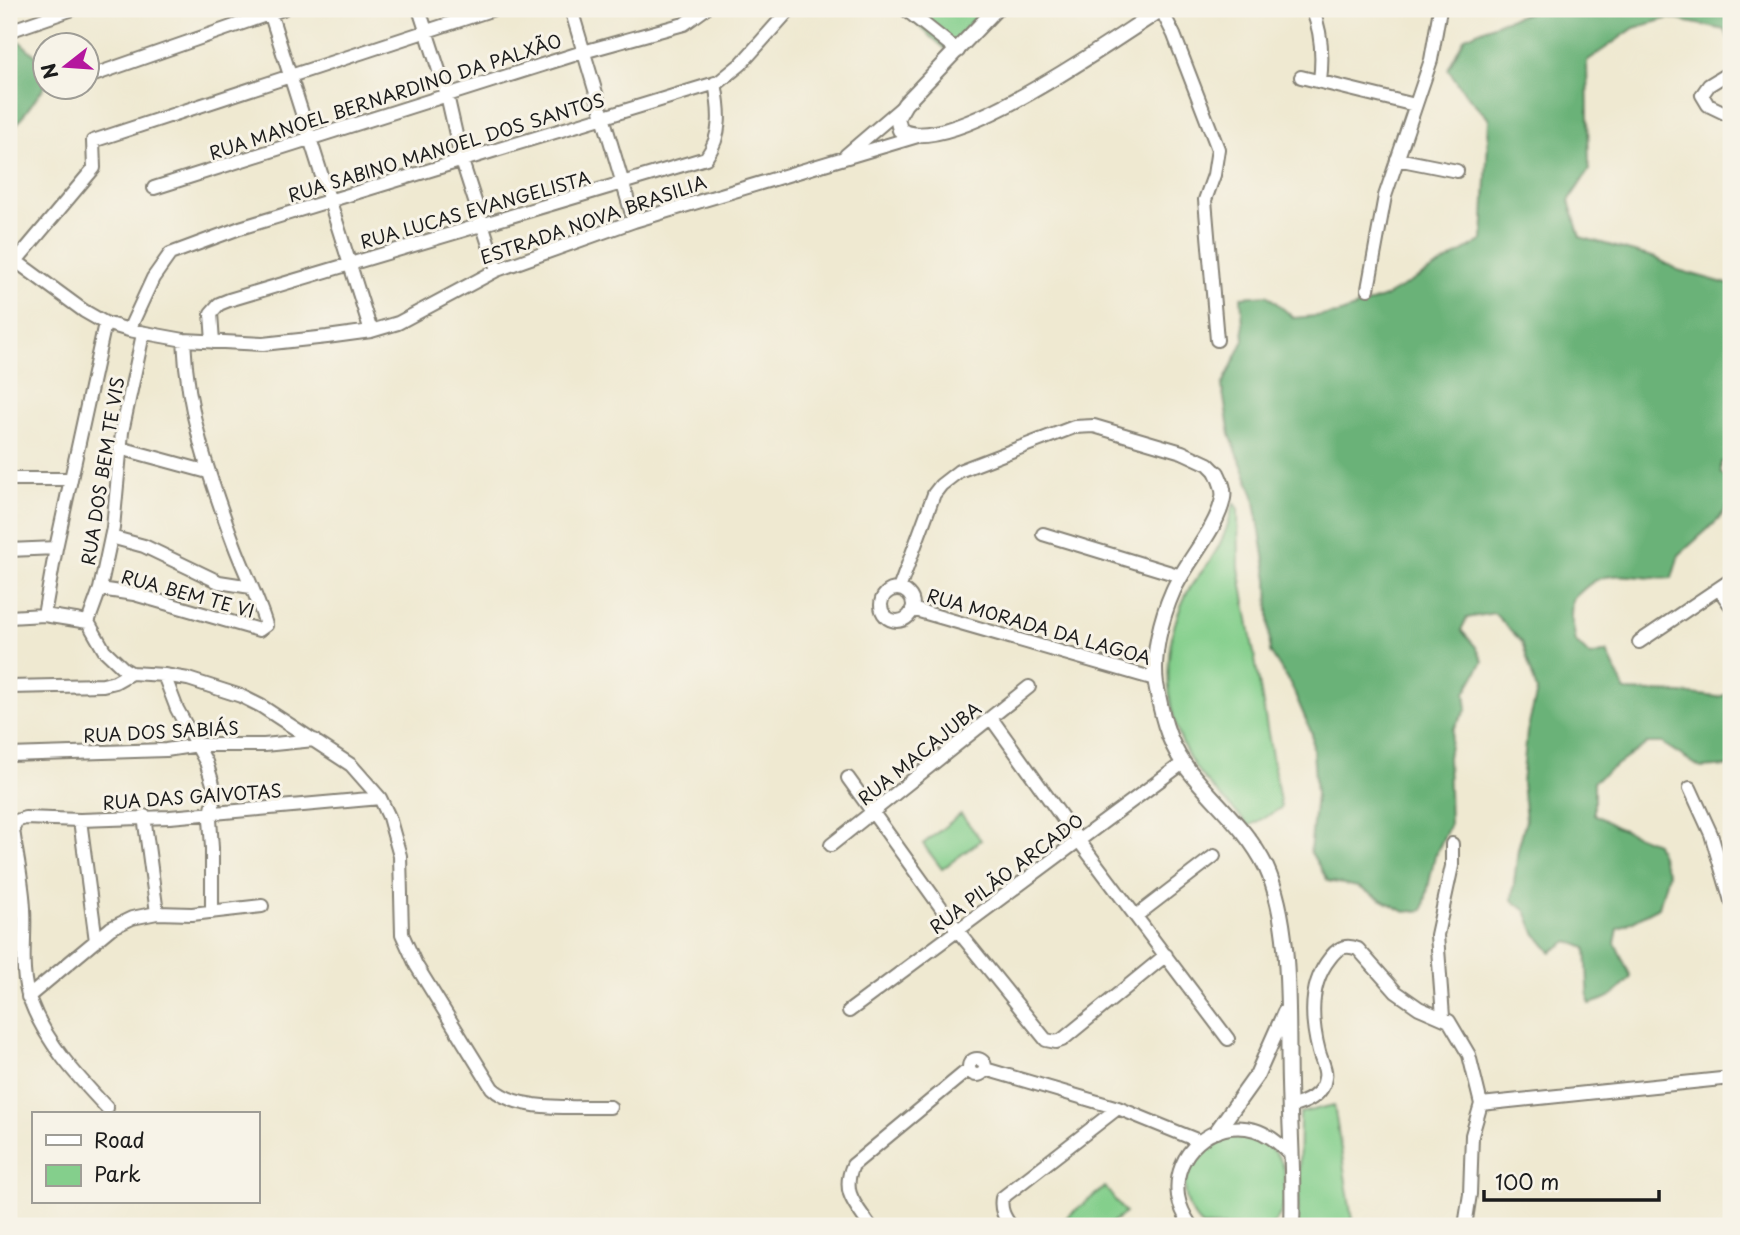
<svg xmlns="http://www.w3.org/2000/svg" width="1740" height="1235" font-family="'Playpen Sans',sans-serif">
  <rect width="100%" height="100%" fill="#f7f3e8"/>
  <filter id="ink" filterUnits="userSpaceOnUse"><feTurbulence type="fractalNoise" baseFrequency=".0143" numOctaves="2"/><feDisplacementMap in="SourceGraphic" scale="14" xChannelSelector="R" yChannelSelector="G"/><feConvolveMatrix kernelMatrix="1 2 1 2 8 2 1 2 1" color-interpolation-filters="sRGB"/></filter>
  <filter id="wash" filterUnits="userSpaceOnUse"><feTurbulence type="fractalNoise" baseFrequency=".00686" numOctaves="4" result="noise"/><feDisplacementMap in="SourceGraphic" scale="28" xChannelSelector="R" yChannelSelector="G"/><feGaussianBlur stdDeviation="1.57" result="paint"/><feColorMatrix in="noise" values="0 0 0 0 0 0 0 0 0 0 0 0 0 0 0 0 0 1.4 0 .05"/><feComposite in="paint" operator="in"/></filter>
  <g filter="url(#wash)">
    <rect width="100%" height="100%" fill="#efe9d1"/>
    <!-- green -->
    <path fill="#84cf8c" stroke="#507654" stroke-width="2" d="M899 9H983L947 50Z
      M1234 503 1238 509 1239 568 1281 808 1249 826C1232 807 1210 788 1195 767 1163 717 1160 650 1185 597 1191 583 1201 574 1209 562 1222 544 1229 524 1234 503Z
      M961 814 981 840 942 869 923 844Z
      M1334 1105 1353 1226H1296L1299 1194 1300 1113Z
      M1229 1137C1250 1136 1278 1145 1284 1169 1285 1174 1284 1180 1284 1186 1285 1203 1284 1213 1271 1226H1202C1170 1193 1186 1148 1229 1137Z
      M1105 1187 1125 1213 1107 1226H1074L1067 1217Z"/>
    <!-- forest -->
    <path fill="#6bb278" stroke="#44674a" stroke-width="2" d="M1540 9H1731V43L1725 30 1669 18 1634 28 1587 61 1589 170 1569 201 1580 237 1656 258 1678 270 1731 285V462H1721V473L1731 485V502L1718 520 1679 555 1672 578C1648 581 1623 570 1599 579 1589 582 1580 593 1572 600L1571 615 1576 642 1590 656 1607 652 1625 691 1681 693 1718 697 1731 693V766L1701 768 1662 743H1648L1594 781V814L1616 827 1656 843 1668 874 1659 907 1618 929 1615 943 1631 977C1618 993 1609 999 1589 1004L1586 948 1568 941 1551 952 1535 933 1526 911 1512 900 1518 849 1526 820 1522 783 1527 732 1537 691 1522 642 1494 613 1467 618 1461 630 1476 647 1483 661 1465 693 1467 709 1453 729 1448 757 1450 824 1435 856 1423 910 1405 912 1358 887 1328 881 1310 851 1316 795 1312 734 1291 685 1270 652 1268 579 1254 496 1230 435 1222 386 1244 340 1241 297 1267 295 1294 318 1338 314 1385 297 1483 240 1489 119 1465 93 1448 69 1465 37 1503 21Z
      M9 32 46 65 45 86 9 135Z"/>
  </g>
  <g filter="url(#ink)">
    <g fill="none" stroke-linecap="round" stroke-linejoin="round">
      <!-- minor casing -->
      <g stroke="#868276" stroke-width="16">
        <path id="minor" d="M269 9 371 331
          M419 9 447 95 462 161 497 270
          M571 9 634 221
          M905 9 958 51
          M1161 9 1174 35 1218 149 1214 175 1205 200 1217 340
          M1312 9C1322 32 1323 56 1320 81
          M9 31 73 9
          M1727 74 1709 85 1702 95 1708 105 1731 116
          M88 77 283 9
          M1301 77 1415 105
          M846 155 901 108
          M1397 159 1457 171
          M154 188 583 52 684 24 705 9
          M9 256 84 311 105 323 129 330 184 340 263 344 327 337 371 331 398 323 497 270 634 221 921 135
          M16 261 94 168 93 141 494 9
          M1368 289 1385 196 1431 60 1440 9
          M129 330 153 278 170 254 240 228 719 82 741 64 790 9
          M143 334 122 432 113 528 100 589 88 622 104 650 124 669 131 673 164 675 188 679 241 696 261 706 351 765 380 798 389 817 400 856 402 934 416 965 492 1088C518 1113 576 1106 610 1107
          M213 342 211 313 219 304 229 300 706 158C723 134 720 110 715 83
          M120 448 208 472
          M9 479H70
          M1043 534 1181 576
          M111 537 144 546 219 582 251 587
          M9 550 56 548
          M100 589 134 594 259 630 266 625C258 598 244 571 234 544 209 477 187 413 184 340
          M899 589 934 494 941 485 959 471 1074 427 1094 426 1182 452 1208 464 1217 473
          M1719 589 1731 606
          M881 605a16 16 0 1 1 32 0a16 16 0 1 1-32 0Z
          M912 609 1155 679
          M44 615 56 548 105 323
          M9 617 44 615 88 622
          M1639 642 1731 580
          M164 675 177 709 206 762 213 784 215 795 210 819 212 848V912
          M9 687 103 685 115 682 131 673
          M991 718 1079 841 1228 1039
          M9 755 166 750 198 745H264L314 740
          M848 778 958 931 1046 1040 1056 1042 1062 1040 1166 955
          M1690 788 1711 834 1731 901
          M144 816 157 913
          M80 820 96 941
          M831 845 1029 687
          M9 913 24 908
          M1136 916 1214 856
          M28 997 111 928 132 918 157 913 192 914 262 906
          M849 1011 1183 763
          M1443 1017 1437 935 1452 866V844
          M969 1067a8 8 0 1 1 16 0a8 8 0 1 1-16 0Z
          M985 1069 1118 1108 1199 1141
          M1481 1104 1731 1078
          M1289 1107C1305 1103 1323 1096 1325 1078 1327 1070 1321 1060 1319 1052 1311 1021 1309 984 1330 958 1338 947 1346 944 1358 949L1396 992 1419 1008 1449 1021 1469 1055 1481 1104 1472 1135 1470 1194 1465 1226
          M107 1108C76 1075 46 1043 30 1000 19 972 26 937 24 909 23 882 16 855 13 829L16 821 25 818 80 820 170 817 380 798
          M870 1226C855 1204 841 1192 853 1165L969 1069
          M1011 1226C1004 1217 1000 1209 1002 1198L1118 1108
          M1191 1226C1185 1217 1180 1208 1178 1196 1172 1153 1213 1118 1255 1130 1269 1134 1280 1145 1291 1154"/>
      </g>
      <!-- tertiary casing -->
      <g stroke="#868276" stroke-width="18">
        <path id="tertiary" d="M996 9 905 104 897 118 900 130C950 159 1116 37 1162 9
          M1217 473C1220 480 1225 489 1223 498 1218 528 1185 563 1173 591 1161 618 1152 655 1156 684 1161 712 1167 740 1184 764 1210 800 1246 826 1266 867 1293 925 1287 1019 1289 1083 1290 1130 1294 1179 1292 1226
          M1217 1131 1257 1075 1285 1012"/>
      </g>
      <!-- minor -->
      <use href="#minor" stroke="#fff" stroke-width="12"/>
      <!-- tertiary -->
      <use href="#tertiary" stroke="#fff" stroke-width="14"/>
    </g>
  </g>
  <g text-anchor="middle" dominant-baseline="central" stroke-width="6" stroke-linejoin="round" paint-order="stroke">
    <!-- street labels -->
    <g font-size="18" fill="#1c1c1c" stroke="#f7f3e8">
      <text transform="translate(385 96) rotate(-18)">RUA MANOEL BERNARDINO DA PALXÃO</text>
      <text transform="translate(446 147) rotate(-17)">RUA SABINO MANOEL DOS SANTOS</text>
      <text transform="translate(475 209) rotate(-16)">RUA LUCAS EVANGELISTA</text>
      <text transform="translate(593 219) rotate(-19)">ESTRADA NOVA BRASILIA</text>
      <text transform="translate(102 471) rotate(-81)">RUA DOS BEM TE VIS</text>
      <text transform="translate(188 593) rotate(15)">RUA BEM TE VI</text>
      <text transform="translate(1039 626) rotate(16)">RUA MORADA DA LAGOA</text>
      <text transform="translate(161 731) rotate(-3)">RUA DOS SABIÁS</text>
      <text transform="translate(919 753) rotate(-39)">RUA MACAJUBA</text>
      <text transform="translate(192 796) rotate(-4)">RUA DAS GAIVOTAS</text>
      <text transform="translate(1006 873) rotate(-37)">RUA PILÃO ARCADO</text>
    </g>
  </g>
  <!-- margin -->
  <rect width="1740" height="1235" fill="none" stroke="#f7f3e8" stroke-width="35"/>
  <!-- legend -->
  <rect x="32" y="1112" width="228" height="91" fill="#f7f3e8" stroke="#9f9d96" stroke-width="2"/>
  <rect x="46" y="1135" width="35" height="10" fill="#ffffff" stroke="#9f9d96" stroke-width="2"/>
  <text x="94" y="1148" font-size="21" fill="#1c1c1c">Road</text>
  <rect x="46" y="1165" width="35" height="21" fill="#84cf8c" stroke="#9f9d96" stroke-width="2"/>
  <text x="94" y="1182" font-size="21" fill="#1c1c1c">Park</text>
  <!-- north arrow -->
  <g transform="translate(66 66) rotate(253)"><circle r="33" fill="#f7f3e8" stroke="#9f9d96" stroke-width="2"/>
  <path d="M0-5L12 26L0 18L-12 26Z" fill="#b5179e"/>
  <text y="-10" font-size="19" font-weight="bold" text-anchor="middle" fill="#1c1c1c">N</text>
  </g>
  <!-- scale -->
  <path d="M1484 1190v10h175v-10" fill="none" stroke="#1c1c1c" stroke-width="3.5"/>
  <text x="1495" y="1190" font-size="21" fill="#1c1c1c" stroke="#f7f3e8" stroke-width="5" paint-order="stroke">100 m</text>
</svg>
